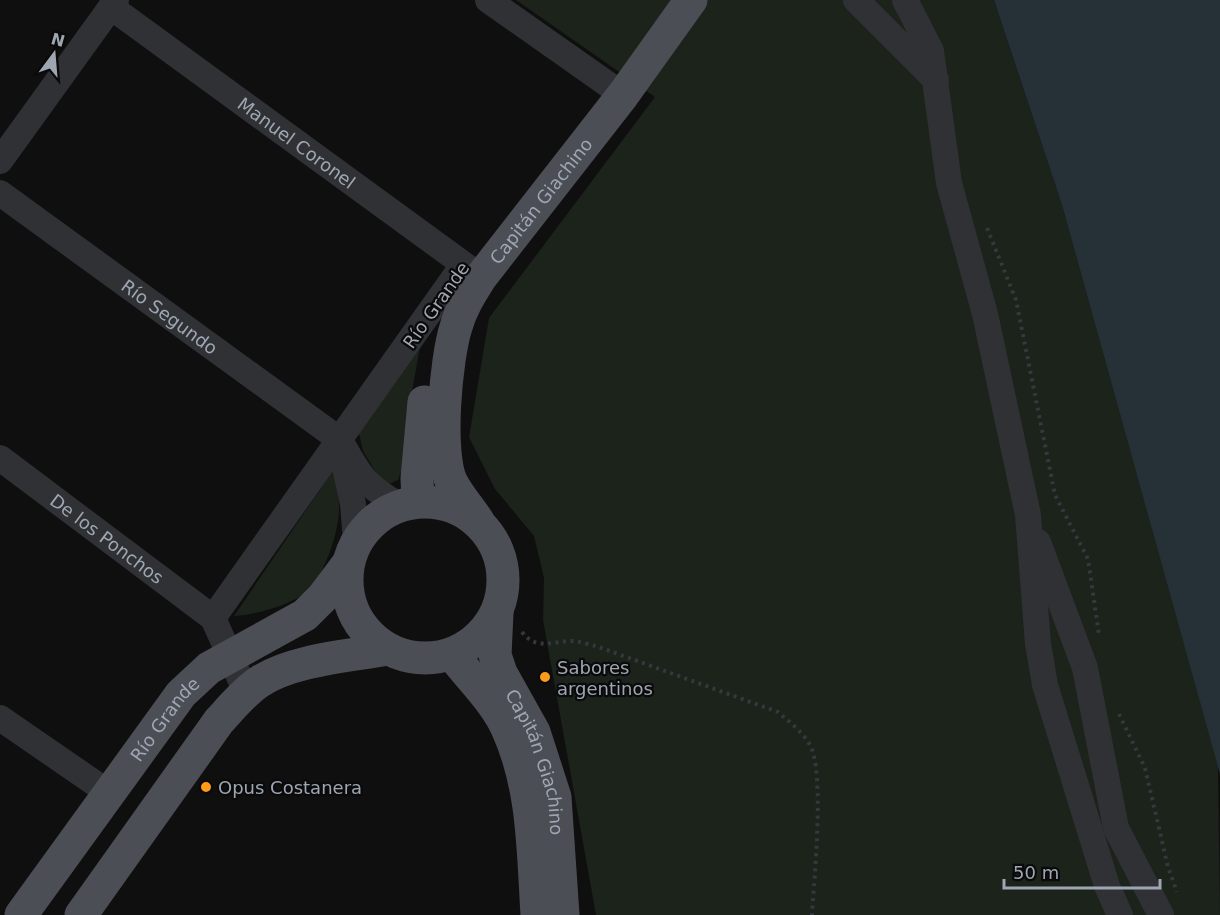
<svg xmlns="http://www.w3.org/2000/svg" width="1220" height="915" font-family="'DejaVu Sans',sans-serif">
  <rect width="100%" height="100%" fill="#0f0f10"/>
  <!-- green -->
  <path fill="#1b231b" d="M516 0H994L1062 205 1218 765 1220 915H596L543 620 544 578 534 536 495 489 469 437 489 318 655 97Z
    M420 347 407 419V454L398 480 384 486 363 451 359 433Z
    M334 469C336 481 339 494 339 506 340 530 324 579 304 594 287 606 254 615 234 616Z"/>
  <!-- water -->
  <path fill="#263137" d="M994 0H1220V774L1062 205Z"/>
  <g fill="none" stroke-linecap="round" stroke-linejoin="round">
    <!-- path -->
    <path stroke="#35383c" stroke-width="4" stroke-dasharray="3 4.5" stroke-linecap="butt" d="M987 228 1016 300 1055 495 1088 559 1099 635
      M522 632C536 651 553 641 572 641 580 641 589 645 596 646L778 712C789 722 802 731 810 745 825 772 814 879 812 915
      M1119 714 1145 768 1168 867 1177 892"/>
    <!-- minor -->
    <g stroke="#2f3135" stroke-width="26">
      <path d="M488 0 623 95"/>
      <path d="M856 0 936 80"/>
      <path d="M905 0 931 51 949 183 985 314 1028 515 1038 644 1045 685 1107 886 1120 915"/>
      <path id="s1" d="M111 7 481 277"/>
      <path d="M0 161 116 0"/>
      <path id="s2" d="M0 193 340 440C359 474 364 485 399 505"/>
      <path id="s3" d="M0 458 213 618 246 692"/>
      <path d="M343 458 353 504 356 541"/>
      <path d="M1038 542 1085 668 1116 828 1161 915"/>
      <path d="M213 618 463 265"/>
      <path d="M0 718 109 793"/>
    </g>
    <!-- major -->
    <g stroke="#4b4e55" stroke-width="33">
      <path d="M418 501 417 478 424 402"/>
      <circle cx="425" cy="580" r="78"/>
      <path id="s4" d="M478 521C470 509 459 496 452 483 437 454 446 358 456 327 461 308 471 293 481 277L623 95 691 0"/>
      <path id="s5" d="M497 613 495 655 501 673 534 732 555 797 563 915"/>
      <path d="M452 654C470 678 495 701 507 728 534 787 533 852 537 915"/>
      <path id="s6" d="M21 915 181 694 209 668 305 615 323 597 347 565"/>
      <path d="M81 915 219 721C232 707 244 692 259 682 292 660 349 656 388 649"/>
    </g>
  </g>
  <!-- markers -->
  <g fill="#ff9b18" stroke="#0a0a0b" stroke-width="2">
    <circle cx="545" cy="677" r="6"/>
    <circle cx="206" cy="787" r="6"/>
  </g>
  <g text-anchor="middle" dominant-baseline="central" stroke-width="4.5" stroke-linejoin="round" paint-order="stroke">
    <!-- street labels -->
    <g font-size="18" fill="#9ea6b2" stroke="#0a0a0b">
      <text stroke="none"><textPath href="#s1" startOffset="230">Manuel Coronel</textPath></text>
      <text stroke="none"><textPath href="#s4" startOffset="357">Capitán Giachino</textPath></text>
      <text transform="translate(436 305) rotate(-55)">Río Grande</text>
      <text stroke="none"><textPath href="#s2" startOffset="210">Río Segundo</textPath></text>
      <text stroke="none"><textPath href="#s3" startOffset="134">De los Ponchos</textPath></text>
      <text stroke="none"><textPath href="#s6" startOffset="243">Río Grande</textPath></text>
      <text stroke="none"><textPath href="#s5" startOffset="158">Capitán Giachino</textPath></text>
    </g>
    <!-- poi labels -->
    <g font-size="18" fill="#9ea6b2" stroke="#0a0a0b" text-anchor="start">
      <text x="557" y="667">Sabores<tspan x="557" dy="21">argentinos</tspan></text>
      <text x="218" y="787">Opus Costanera</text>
    </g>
  </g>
  <!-- north arrow -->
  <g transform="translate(54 54) rotate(16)" stroke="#0a0a0b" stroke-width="4.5" paint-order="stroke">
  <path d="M0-4.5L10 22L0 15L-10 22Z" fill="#9ea6b2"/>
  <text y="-9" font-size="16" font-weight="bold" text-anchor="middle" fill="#9ea6b2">N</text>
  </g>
  <!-- scale -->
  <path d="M1004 879v9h156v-9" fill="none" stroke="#9ea6b2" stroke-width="3"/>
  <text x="1013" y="879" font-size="18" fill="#9ea6b2" stroke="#0a0a0b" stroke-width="4.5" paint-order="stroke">50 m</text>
</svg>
